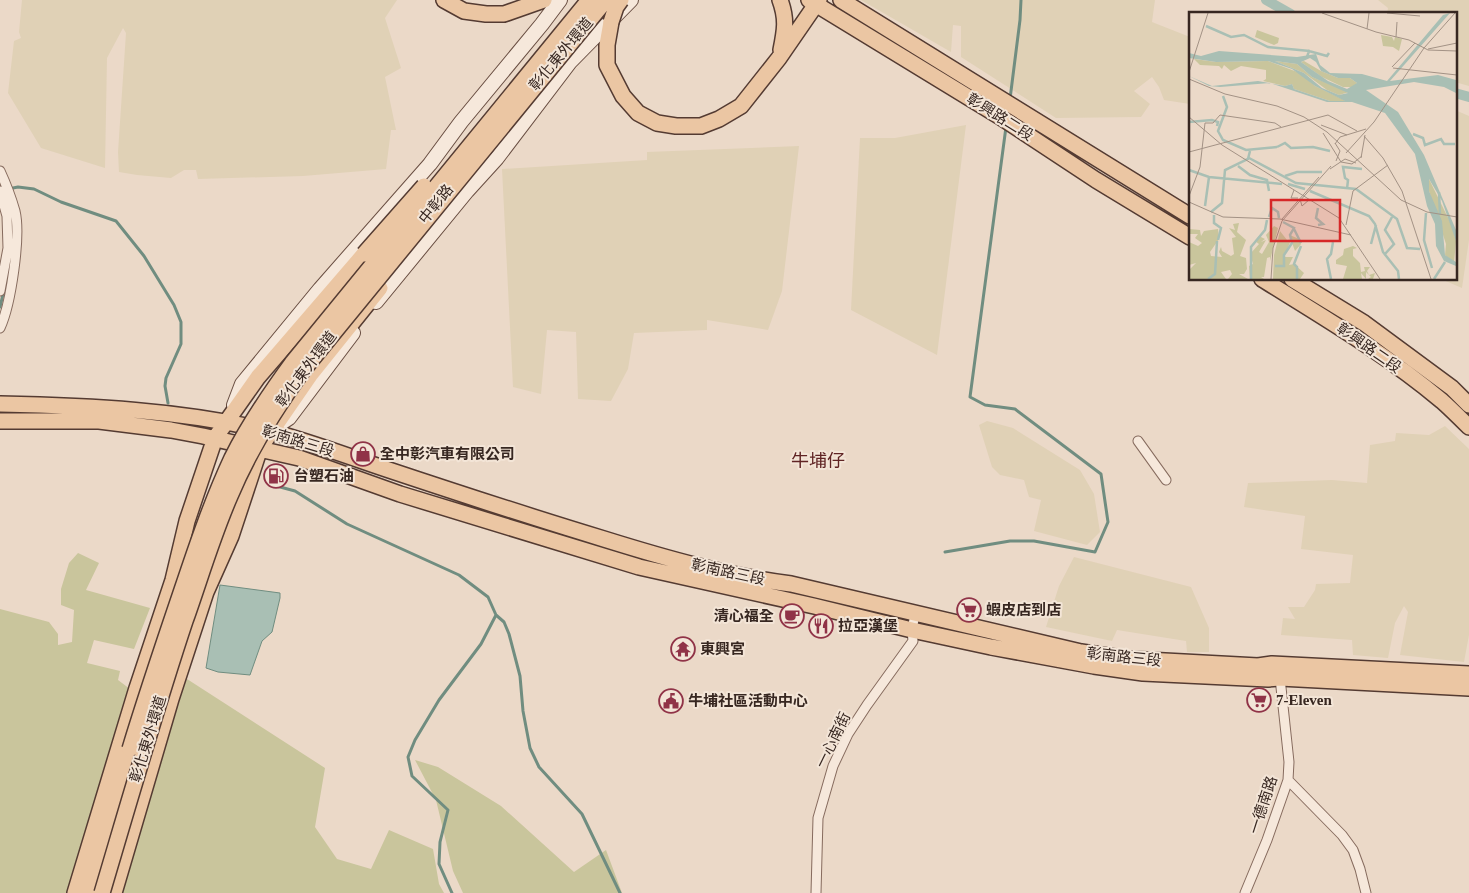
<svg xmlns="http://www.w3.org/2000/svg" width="1469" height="893" font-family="'Times New Roman','Noto Sans TC',serif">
  <rect width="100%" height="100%" fill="#ebd9c8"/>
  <!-- farmland -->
  <path fill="#e0d1b6" d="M22 0H397L385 18 401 68 385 77 396 130H391L386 169 303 176 198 179 196 170H184L171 178 137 175 119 172 118 152 126 33 123 28 107 58 105 168 41 148 8 93 14 41 21 38 19 32Z
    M861 0H1155L1152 22 1190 37V104L1164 100 1159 87 1152 77 1134 91 1150 104 1141 117 1056 118 961 57V26L953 25 951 52Z
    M1378 0H1469V86L1455 82V14H1387L1388 8Z
    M1455 110 1469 116V240L1462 288 1441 279H1455Z
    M966 125 937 355 851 310 860 138H895Z
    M799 146 782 291 768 330 707 320V330L634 333 628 369 611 401 578 399 576 332 547 330 541 394 513 387 502 169 647 160V152Z
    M987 421 1013 428 1080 470 1094 494 1100 532 1087 545 1034 531 1041 500 1029 497 1024 480 1000 475 992 467 979 425Z
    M1445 426 1469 449V635L1464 662 1400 655 1408 612 1404 606 1395 623 1388 658 1353 655 1352 640 1281 635 1283 618 1295 619 1288 607H1304L1315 590 1316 584 1350 583 1353 555 1301 549 1305 516 1244 507 1248 483 1332 480 1367 483 1370 445 1395 441 1396 433 1429 435Z
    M1074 557 1191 587 1209 628V652H1187L1186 641 1117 630 1112 641 1046 627 1059 586Z"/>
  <!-- green -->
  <path fill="#c9c59c" d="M78 553 99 563 86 590 150 608 134 649 94 640 87 663 120 671 118 680 130 689 72 893H0V609L49 622 58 634V645L72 642 74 610 61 605V589L69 563Z
    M187 679 325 768 315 827 337 859 371 869 389 830 433 849 439 884 444 893H116L157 750Z
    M415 760 438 767 501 806 574 872 606 850 622 893H463L453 871 436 800Z"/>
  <!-- water -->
  <path fill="#a9bfb4" stroke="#708d80" d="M220 585 280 593V598L272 632 262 641 250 675 218 672 206 668Z"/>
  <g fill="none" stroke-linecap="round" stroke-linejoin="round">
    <!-- stream -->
    <path stroke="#708d80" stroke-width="3" d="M1010 99 1020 20 1021 0
      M8 189 18 187 34 189 61 202 116 221 144 256 174 305 181 322V344L166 378 165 386 168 403
      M5 284 9 268
      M0 307 4 290
      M269 484 295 491 347 524 459 575 488 597 496 615 481 644 439 700 415 740 408 757 412 776 448 810 440 842 439 864 452 893
      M945 552 1010 541H1034L1095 552 1108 522 1101 474 1015 409 985 405 970 397 1006 127
      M496 615 504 622 509 634 520 676 523 711 530 748 539 767 582 814 620 893"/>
    <!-- canal -->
    <path stroke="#a9bfb4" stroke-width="10" d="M1266 0 1291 14
      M1455 93 1469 97"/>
    <!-- street casing -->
    <g stroke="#866b5e" stroke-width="11">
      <path id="street" d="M0 171C6 184 11 197 15 211 21 236 11 304 0 328
        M0 191 7 216 8 248 0 291
        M1138 441 1166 480
        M1288 780 1342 835 1353 850 1360 869 1366 893
        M816 893 818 818 833 766 848 734 867 705 913 641 912 630 915 614
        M1245 893 1267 840 1288 780 1289 762 1280 678 1278 675"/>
    </g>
    <!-- secondary casing -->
    <g stroke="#684d41" stroke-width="16">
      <path id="secondary" d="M376 302 467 191 497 158 570 62 631 0
        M234 405 242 384 320 289 430 164 461 122 542 24 560 0
        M283 422 289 418 353 333"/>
    </g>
    <!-- primary casing -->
    <g stroke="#543b32" stroke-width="18">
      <path id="primary" d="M444 0 464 11 486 14H504L544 0
        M780 0C787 19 785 30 781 50
        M809 0 999 116 1096 180 1190 237
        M841 0 1190 216
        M611 22 607 45V65L623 96 638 113 657 123 676 126H701L719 119 741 106 779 58 819 0
        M1262 279C1323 317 1386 354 1442 401 1451 409 1460 418 1469 427
        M1292 279 1364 323 1452 388 1469 405
        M0 404C90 406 181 410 269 431 308 441 347 456 386 469 458 493 531 517 604 539 665 558 728 576 791 584L1081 652 1128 659 1258 666 1272 664 1469 674
        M0 421H99L171 430 203 436 299 458 400 494 639 567 814 606 912 630 991 647 1094 666 1143 673 1268 679 1280 678 1469 688
        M75 893 137 688 173 580 187 521 215 438 258 377 364 254
        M88 893 130 749
        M114 893 171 699 206 592 231 536 260 448 311 374 380 288"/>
    </g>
    <!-- street -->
    <use href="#street" stroke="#f6e8db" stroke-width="9"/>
    <!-- secondary -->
    <use href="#secondary" stroke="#f6e8db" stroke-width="14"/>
    <!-- primary -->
    <use href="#primary" stroke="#ebc6a3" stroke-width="15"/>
    <!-- primary-bridge casing -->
    <g stroke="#543b32" stroke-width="18" stroke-linecap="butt">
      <path id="primary-bridge" d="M611 22 616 7 621 0
        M364 254 424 186
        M130 749C146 696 164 643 182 590 197 545 212 501 232 458 249 424 271 392 293 362L589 0
        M102 893C129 802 155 711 185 621 200 579 212 537 230 496 249 450 275 409 304 369L606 0"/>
    </g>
    <!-- primary-bridge -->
    <use href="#primary-bridge" stroke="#ebc6a3" stroke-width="15"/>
  </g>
  <!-- icons -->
  <defs>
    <g id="shop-ring" transform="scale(1.25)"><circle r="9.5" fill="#f3e5d7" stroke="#903347" stroke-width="1.5"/><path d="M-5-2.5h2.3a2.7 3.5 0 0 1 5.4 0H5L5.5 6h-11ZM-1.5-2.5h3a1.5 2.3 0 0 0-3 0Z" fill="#903347"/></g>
    <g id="fuel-ring" transform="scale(1.25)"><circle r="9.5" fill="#f3e5d7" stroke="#903347" stroke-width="1.5"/><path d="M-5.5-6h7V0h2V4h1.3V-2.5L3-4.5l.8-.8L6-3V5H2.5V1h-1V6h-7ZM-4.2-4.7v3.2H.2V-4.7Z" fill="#903347"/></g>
    <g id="supermarket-ring" transform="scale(1.25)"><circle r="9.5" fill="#f3e5d7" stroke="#903347" stroke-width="1.5"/><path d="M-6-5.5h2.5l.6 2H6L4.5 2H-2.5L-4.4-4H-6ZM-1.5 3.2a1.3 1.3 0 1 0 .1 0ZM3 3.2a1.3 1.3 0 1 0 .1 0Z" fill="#903347"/></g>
    <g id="cafe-ring" transform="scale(1.25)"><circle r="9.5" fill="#f3e5d7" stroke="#903347" stroke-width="1.5"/><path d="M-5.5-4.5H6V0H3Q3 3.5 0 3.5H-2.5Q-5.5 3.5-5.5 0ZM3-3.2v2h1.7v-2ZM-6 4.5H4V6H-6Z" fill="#903347"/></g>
    <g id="restaurant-ring" transform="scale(1.25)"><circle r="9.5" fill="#f3e5d7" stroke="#903347" stroke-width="1.5"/><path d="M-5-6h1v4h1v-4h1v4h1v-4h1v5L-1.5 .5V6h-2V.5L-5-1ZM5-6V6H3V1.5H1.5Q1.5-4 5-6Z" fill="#903347"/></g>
    <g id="temple-ring" transform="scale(1.25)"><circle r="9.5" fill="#f3e5d7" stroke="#903347" stroke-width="1.5"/><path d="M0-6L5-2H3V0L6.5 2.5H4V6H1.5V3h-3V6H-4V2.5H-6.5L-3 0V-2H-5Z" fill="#903347"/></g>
    <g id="civic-ring" transform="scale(1.25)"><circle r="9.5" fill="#f3e5d7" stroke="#903347" stroke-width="1.5"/><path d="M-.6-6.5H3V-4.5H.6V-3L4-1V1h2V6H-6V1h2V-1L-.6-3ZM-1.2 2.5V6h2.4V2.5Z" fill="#903347"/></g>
  </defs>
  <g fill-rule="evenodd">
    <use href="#shop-ring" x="363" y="454"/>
    <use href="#fuel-ring" x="276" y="476"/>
    <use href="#supermarket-ring" x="969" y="610"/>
    <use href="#cafe-ring" x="792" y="616"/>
    <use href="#restaurant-ring" x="821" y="626"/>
    <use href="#temple-ring" x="683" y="649"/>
    <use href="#supermarket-ring" x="1259" y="700"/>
    <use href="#civic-ring" x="671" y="701"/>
  </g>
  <g text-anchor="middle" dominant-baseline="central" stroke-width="4" stroke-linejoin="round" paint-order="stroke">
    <!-- street labels -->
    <g font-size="15" fill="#372721" stroke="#f3e5d7">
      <text transform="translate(561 54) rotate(-50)">彰化東外環道</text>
      <text transform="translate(1000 117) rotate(32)">彰興路二段</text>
      <text transform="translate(436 204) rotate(-51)">中彰路</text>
      <text transform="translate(1369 348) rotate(35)">彰興路二段</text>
      <text transform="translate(306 369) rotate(-53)">彰化東外環道</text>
      <text transform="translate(298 441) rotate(17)">彰南路三段</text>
      <text transform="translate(728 572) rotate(12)">彰南路三段</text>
      <text transform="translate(1124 657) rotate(6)">彰南路三段</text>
      <text transform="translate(148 739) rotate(-73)">彰化東外環道</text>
      <text transform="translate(833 740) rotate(-64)">一心南街</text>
      <text transform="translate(1263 805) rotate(-72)">一德南路</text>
    </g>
    <!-- poi labels -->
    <g font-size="15" font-weight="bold" fill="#372721" stroke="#f3e5d7" text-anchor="start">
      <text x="380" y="454">全中彰汽車有限公司</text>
      <text x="294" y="476">台塑石油</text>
      <text x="986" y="610">蝦皮店到店</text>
      <text x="774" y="616" text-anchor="end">清心福全</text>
      <text x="838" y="626">拉亞漢堡</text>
      <text x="700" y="649">東興宮</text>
      <text x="1276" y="700">7-Eleven</text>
      <text x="688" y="701">牛埔社區活動中心</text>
    </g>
    <!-- quarter labels -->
    <g font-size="18" fill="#602424" stroke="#f3e5d7">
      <text x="818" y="461">牛埔仔</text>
    </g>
  </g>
  <!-- overview -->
  <g transform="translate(1189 12)">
    <rect width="268" height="268" fill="#ebd9c8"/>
    <path d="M68 18 90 26 89 31 85 33 66 25ZM192 23 203 25 205 29 206 25 213 27 210 39 204 35 194 34ZM5 47 27 50 79 49 111 61 126 74 157 89H141L105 77 103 72 96 74 74 69 77 67V58L52 54 42 59 35 53 33 57 30 54 11 53ZM86 49 108 52 123 65 160 80 150 83 138 78 115 61ZM115 49 132 59 149 66H161L168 71 166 75H154L133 65 112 50ZM240 167 263 214 267 229 265 251 256 243 257 232 240 179ZM50 211 48 220 57 228 51 244 57 246 58 257 55 262H50L59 267H39L43 262 41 258 32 260 37 267H0L1 257 7 251 0 253V230L9 234 13 231 6 226 9 222H0V217L11 218 12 224 15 219 29 217 30 227 21 240 22 244 33 245 30 240 32 235 33 239 42 244 45 242 43 226 47 225 40 216 46 218 44 212ZM85 214 89 216 81 249V245L78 246 75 265H72L75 267H61L60 254 64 252 61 242 70 232 66 229 70 224 76 227 72 230 77 228 70 240 73 242 80 230 77 223ZM91 219 98 228 103 227 101 223 110 227 112 232 106 239 102 228 95 245H104L100 253 105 252 115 261 111 267H84L85 243ZM164 234 168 236 164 237V244L171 251 172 260 176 259 175 255H181L178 259 180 263 186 261 184 267H179L182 265 177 260V267L172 261 173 267H154L158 254 147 252V248L154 243 155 237Z" fill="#c9c59c"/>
    <path d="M261 1 201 69 249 63 267 68V81L255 75 225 70 177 78 209 100 235 143 267 218V229L253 189 240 167V179L253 209 256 243 267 250V254L255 249 247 234 246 212 238 194 226 142 196 101 163 90H138L81 71 31 75 20 74 0 64 23 74 69 69 96 74 103 72 105 77 141 89H156L126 74 103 57 79 49 27 50 0 46V41L12 44 30 39 108 45 127 42 131 53 141 61 173 62 198 69 254 3ZM121 46 127 50 132 59 149 66H161L168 71 158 77 139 69 112 50ZM86 49 108 52 123 65 159 81 150 83 133 76 115 61Z" fill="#a9bfb4" fill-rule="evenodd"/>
    <path fill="none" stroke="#a9bfb4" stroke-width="2.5" d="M17 14 42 25 55 23 79 35 121 39M118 45 120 39 138 44 140 41M34 84 38 95 29 119 34 128 57 138 88 135M0 110 23 108 29 110 28 114M224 122 234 126 236 133 252 127 255 132H266M88 135 96 131 102 136 124 135 141 139M60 146 107 171 167 177 208 207 218 236 231 237M49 154 61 163 78 168 80 179M0 158 20 165 93 172M96 164 108 160H133M99 172 116 177M158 177 159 168 156 166 154 155 173 157M121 179 180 204 186 212 194 240 209 259 210 267M250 180 251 203M16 194 20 165M129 196 127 206 134 212 129 213M22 200 33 191 36 158 59 147 61 139M237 201 235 228 243 256M25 203V211L32 216 29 228M80 205 83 196 89 200 90 206M105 217 112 231M182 232 187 213M196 242 205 232 196 218 203 205M86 254H95V243L103 231 101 223 105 216 94 210M19 267 26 262 28 229M62 267V235L76 218 78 208M108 267V255L105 252 112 234M142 267 138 247 142 242 144 230M245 267 256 250"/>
    <path fill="none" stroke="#a39285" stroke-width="1" d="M133 1 187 20 220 28 239 38 268 39M198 1 231 4M178 17 180 1M207 25 208 10M239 37 268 31M203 55 226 31M204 56 268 63M0 60 19 1M0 67 36 82 88 94 115 105 138 120 212 188 238 200 268 205M0 105 33 133 150 206 191 267M132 113 158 123M134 121 152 150 163 152 173 144M175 124 194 146 213 179 242 267M146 131 151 139 147 149M146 132 151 125 177 117M0 140 139 103 168 119M157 141 185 110 235 36 266 1M172 146 176 123M141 157 156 147 167 151M105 178 102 186H109M0 184 11 155 16 111H24L31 103 86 111 92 115M111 187 113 194 121 187M0 190 34 205 91 207 162 223M93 207 130 165M157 213 164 179 199 153M82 267 84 236 93 209 142 154"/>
    <path fill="#d62828" fill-opacity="0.15" stroke="#d62828" stroke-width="2.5" d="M82 188H151V229H82Z"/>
    <rect width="268" height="268" fill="none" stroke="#372721" stroke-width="2.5"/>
  </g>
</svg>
